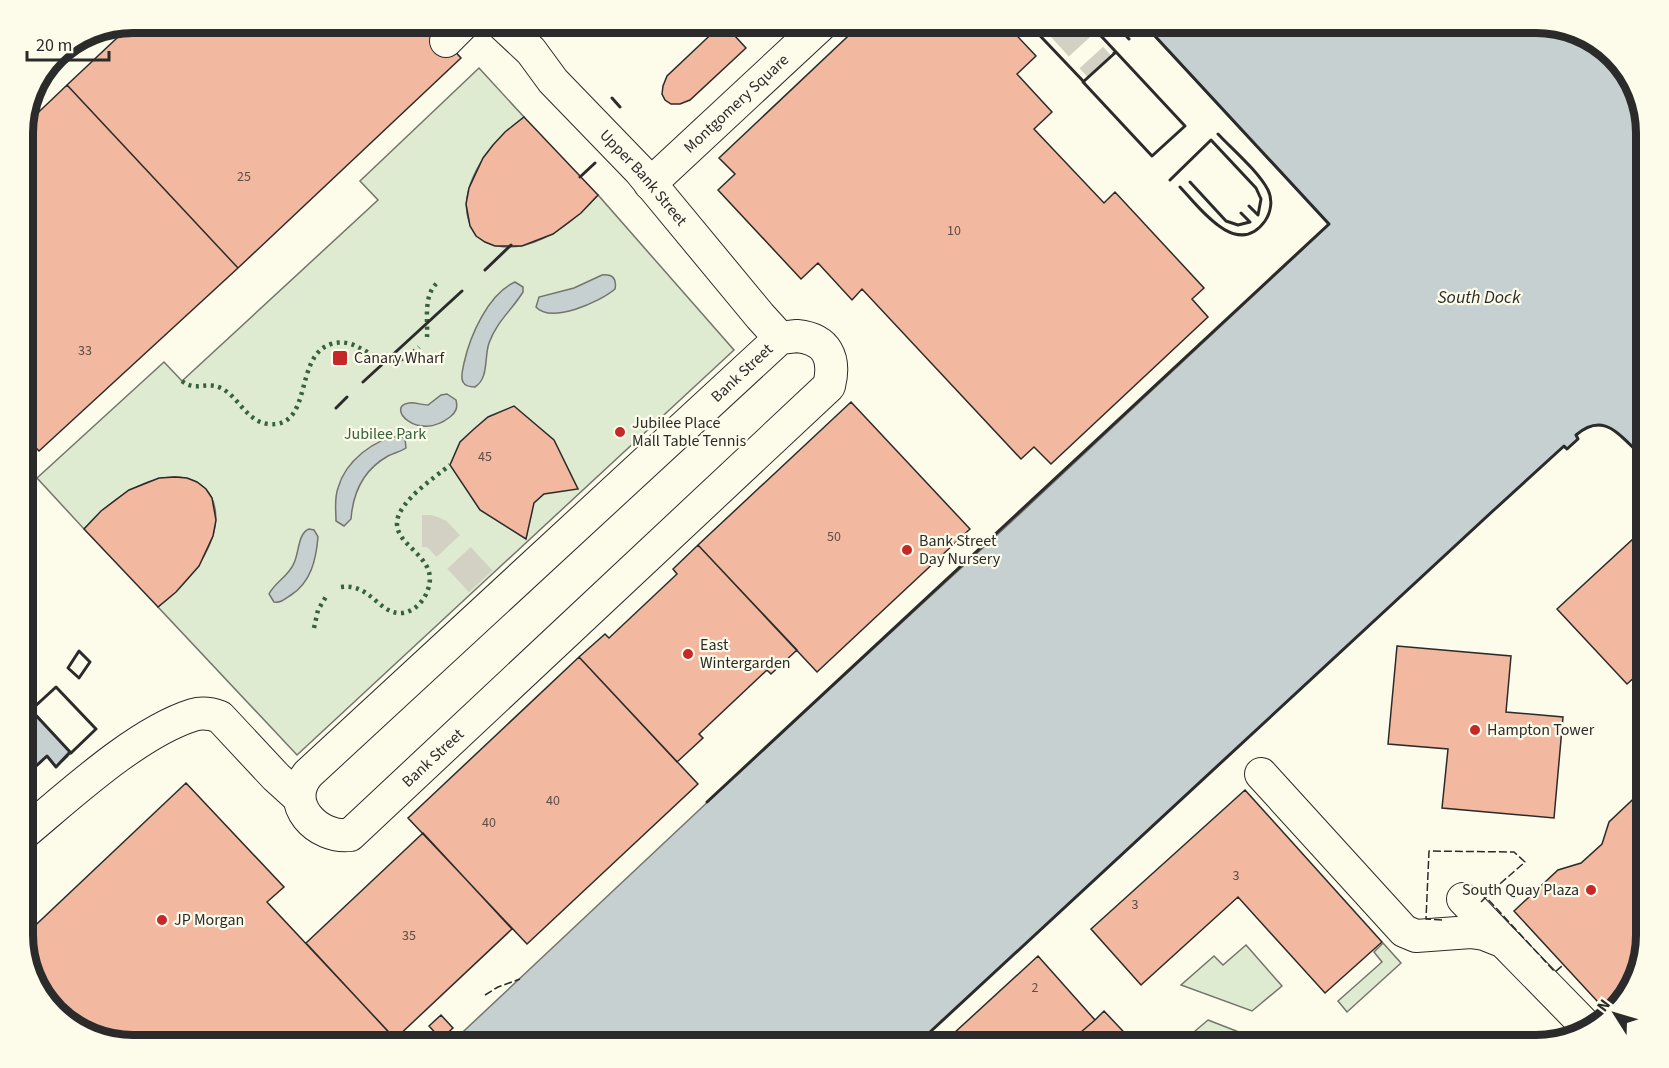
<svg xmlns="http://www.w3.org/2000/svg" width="1669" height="1068" font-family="'Source Sans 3',sans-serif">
  <rect width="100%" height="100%" fill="#fdfbea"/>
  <!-- green -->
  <path fill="#deebd1" stroke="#74746e" stroke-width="1.5" d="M479 68 524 117C404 210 493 311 598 195L734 350 297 755 158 607C279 510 188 415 84 529L37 478 164 362 182 381 378 200 360 181Z
    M1383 943 1401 963 1347 1012 1338 1001 1382 962 1374 952Z
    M1246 945 1282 986 1252 1011 1181 985 1214 956 1223 965Z
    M1208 1020 1244 1034 1231 1045H1195L1188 1037Z"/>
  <!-- water -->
  <path fill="#c7d0d0" stroke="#74746e" stroke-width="1.5" d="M1142 23H1536L1597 41 1632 78 1646 133V461C1625 440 1606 410 1576 435L1578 439 1567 449 1563 447 1495 509 916 1045H449L747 765 1010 523 1329 225Z
    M602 275C613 274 617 279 615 289 600 302 551 324 536 307L539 297 574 288Z
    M515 282 523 287V292C512 310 497 321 489 343 484 358 489 378 475 387 470 387 465 386 463 382 460 377 463 369 464 363 470 336 488 294 515 282Z
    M447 394 456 400C458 408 456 412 450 417 417 443 385 406 409 403 414 402 422 405 428 405L441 395Z
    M401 436 405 439 406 448C400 452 394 453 388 456 363 470 353 492 351 519L344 526 336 521C336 509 334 499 338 488 345 462 374 438 401 436Z
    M309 529 314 530 318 537C316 560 311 582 291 595 285 599 281 603 274 602L269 594C275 582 289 576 294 563 299 553 298 533 309 529Z
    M23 701 71 753 56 767 47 756 23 778Z"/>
  <!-- building -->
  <path fill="#f2b8a0" stroke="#2b2b2b" stroke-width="1.5" d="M134 22H428L461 58 238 268 67 85Z
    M863 22H1004L1036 56 1017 74 1052 112 1034 129 1104 203 1115 192 1204 288 1192 299 1208 317 1051 464 1034 447 1021 459 862 289 852 300 818 263 801 279 718 190 735 174 719 158Z
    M723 23 746 48 690 100 680 104H671L665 100 662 94 663 86 667 76Z
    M67 85 238 268 39 451 23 434V127Z
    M524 117 598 195 581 213 553 234 522 246H495L485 242 476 236 470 226 466 204 469 188 483 158 493 145 505 132Z
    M851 402 970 529 817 672 698 545Z
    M514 406 554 440 578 489 544 494 534 503 526 539 480 510 450 465 460 442 474 429 488 417Z
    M1646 430V460L1637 452V440L1638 435Z
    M175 477 187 478 197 482 206 489 212 498 216 520 213 536 199 566 176 592 158 607 84 529 101 511 129 490 159 478Z
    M1646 527V667L1627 684 1557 609Z
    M698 545 797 650 771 674 767 670 699 734 703 738 677 762 579 657 605 634 609 638 677 574 673 569Z
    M1397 646 1511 656 1506 712 1563 717 1554 818 1442 808 1448 749 1388 744Z
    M579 657 698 784 527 944 408 818Z
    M186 783 284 887 267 902 401 1045 133 1046 72 1027 37 990 23 937Z
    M1646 787V935L1628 996 1609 1014 1514 911 1558 870 1581 863 1602 844 1609 822Z
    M1245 790 1382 942 1325 993 1238 897 1141 985 1091 929Z
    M423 833 512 929 395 1039 306 943Z
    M1038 956 1095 1020 1066 1045H941Z
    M1104 1011 1136 1045H1066L1095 1020Z
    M441 1015 453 1028 441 1039 429 1026Z
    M1280 1036 1289 1045H1269Z"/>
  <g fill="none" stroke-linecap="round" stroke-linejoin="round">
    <!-- minor-tunnel -->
    <path stroke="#d3d1c4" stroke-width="32" stroke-dasharray="32 16" stroke-linecap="butt" d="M1059 22 1100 67
      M422 531H429L437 534 498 600"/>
    <!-- minor casing -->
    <g stroke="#2b2b2b" stroke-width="34">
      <g id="minor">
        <path id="s1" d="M500 22 531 51 553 81 640 171 760 316 780 338"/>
        <path d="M446 41 465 22"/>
        <path id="s2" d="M650 184 824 22"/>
        <path d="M797 336C827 339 836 358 829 386L350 835C318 839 283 804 308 774L780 338Z"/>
        <path d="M1261 774 1404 931 1416 936 1471 932 1484 934 1504 942 1591 1031"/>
        <path d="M23 834C69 796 136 733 193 715 203 712 212 714 220 717L276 777 298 797"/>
        <path d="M1463 899 1503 941"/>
      </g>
    </g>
    <!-- minor -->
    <use href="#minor" stroke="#fdfbea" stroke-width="32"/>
    <!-- hedge -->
    <path stroke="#34623c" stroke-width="4.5" stroke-dasharray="3 4.5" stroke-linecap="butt" d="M427 337C428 320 423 296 437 283
      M182 381C196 392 206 381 221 388 239 397 246 421 268 424 314 429 293 356 331 344 366 333 380 385 419 347
      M341 587C371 583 379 615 402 613 411 612 419 606 424 598 447 558 395 549 397 522 399 501 434 478 450 465
      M314 628 318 610 327 595"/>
    <!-- fence -->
    <path stroke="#2b2b2b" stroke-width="1.5" stroke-dasharray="8 3" stroke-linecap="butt" d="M23 778 47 756 56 767 71 753 31 710
      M1481 902 1486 897 1555 972 1563 965
      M1442 920 1426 919 1429 851 1514 852 1525 862 1494 889
      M485 995 498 987 520 979
      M434 1045 440 1038"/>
    <!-- wall -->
    <path stroke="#2b2b2b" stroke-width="3" d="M1027 22 1084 82
      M1088 22 1116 52 1114 53
      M1113 22 1129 39
      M1116 52 1185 126 1152 156 1083 82Z
      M612 98 620 107
      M580 177 595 163
      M1170 180 1211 140 1256 188 1261 199 1258 215 1249 206
      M1190 182 1226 221 1238 225 1250 222 1241 213
      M1180 187C1199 207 1237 260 1265 221 1271 212 1273 200 1268 190 1258 171 1233 150 1218 134
      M485 270 511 245
      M363 382 462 291
      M336 408 347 397
      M79 651 90 662 79 678 68 668Z
      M56 687 96 729 71 753 31 710Z
      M23 778 47 756 56 767 70 752
      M707 802 1329 224 1142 22
      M916 1045 1495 509 1564 446 1567 449 1578 439 1576 435C1603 412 1617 433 1638 452"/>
  </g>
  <!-- markers -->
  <g fill="#c62828" stroke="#fdfbea" stroke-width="2">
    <rect x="332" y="350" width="16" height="16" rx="3"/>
    <circle cx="620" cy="432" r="6"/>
    <circle cx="907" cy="550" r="6"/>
    <circle cx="688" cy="654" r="6"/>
    <circle cx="1475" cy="730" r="6"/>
    <circle cx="1591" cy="890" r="6"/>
    <circle cx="162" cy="920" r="6"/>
  </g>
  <g text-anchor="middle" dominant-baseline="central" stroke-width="4.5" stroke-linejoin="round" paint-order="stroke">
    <!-- number labels -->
    <g font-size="14" fill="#5d4e48">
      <text x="244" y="177">25</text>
      <text x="954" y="231">10</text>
      <text x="85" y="351">33</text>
      <text x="485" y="457">45</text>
      <text x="834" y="537">50</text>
      <text x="553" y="801">40</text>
      <text x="489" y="823">40</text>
      <text x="1236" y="876">3</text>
      <text x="1135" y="905">3</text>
      <text x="409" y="936">35</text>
      <text x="1035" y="988">2</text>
    </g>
    <!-- street labels -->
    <g font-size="16" fill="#2b2b2b" stroke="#fdfbea">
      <text stroke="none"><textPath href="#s2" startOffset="118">Montgomery Square</textPath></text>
      <text stroke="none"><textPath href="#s1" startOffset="212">Upper Bank Street</textPath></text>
      <text transform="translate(742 373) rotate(-43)">Bank Street</text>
      <text transform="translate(433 758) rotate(-43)">Bank Street</text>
    </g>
    <!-- poi labels -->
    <g font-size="16" fill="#2b2b2b" stroke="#fdfbea" text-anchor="start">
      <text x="354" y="358">Canary Wharf</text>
      <text x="632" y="423">Jubilee Place<tspan x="632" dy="18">Mall Table Tennis</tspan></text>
      <text x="919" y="541">Bank Street<tspan x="919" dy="18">Day Nursery</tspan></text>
      <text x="700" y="645">East<tspan x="700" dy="18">Wintergarden</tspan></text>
      <text x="1487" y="730">Hampton Tower</text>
      <text x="1579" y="890" text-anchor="end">South Quay Plaza</text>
      <text x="174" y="920">JP Morgan</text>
    </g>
    <!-- park labels -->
    <g font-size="16" fill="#34623c" stroke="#fdfbea">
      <text x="385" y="434">Jubilee Park</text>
    </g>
    <!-- water labels -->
    <g font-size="18" font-style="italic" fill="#2b2b2b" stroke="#fdfbea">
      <text x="1479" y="297">South Dock</text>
    </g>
  </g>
  <!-- crop -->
  <path d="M0 0H1669V1068H0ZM133 33H1536A100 100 0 0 1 1636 133V935A100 100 0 0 1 1536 1035H133A100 100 0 0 1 33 935V133A100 100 0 0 1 133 33Z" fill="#fdfbea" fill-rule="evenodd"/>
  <path fill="none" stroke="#2b2b2b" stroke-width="8" d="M133 33H1536A100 100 0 0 1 1636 133V935A100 100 0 0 1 1536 1035H133A100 100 0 0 1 33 935V133A100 100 0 0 1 133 33Z"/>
  <!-- north arrow -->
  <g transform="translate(1615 1014) rotate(307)" stroke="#fdfbea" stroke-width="4.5" paint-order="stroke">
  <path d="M0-4.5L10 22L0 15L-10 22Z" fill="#2b2b2b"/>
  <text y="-9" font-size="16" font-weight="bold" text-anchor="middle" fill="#2b2b2b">N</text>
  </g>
  <!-- scale -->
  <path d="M27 51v9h82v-9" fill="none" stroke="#2b2b2b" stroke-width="3"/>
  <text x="36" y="51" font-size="18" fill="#2b2b2b" stroke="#fdfbea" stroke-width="4.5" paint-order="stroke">20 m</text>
</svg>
